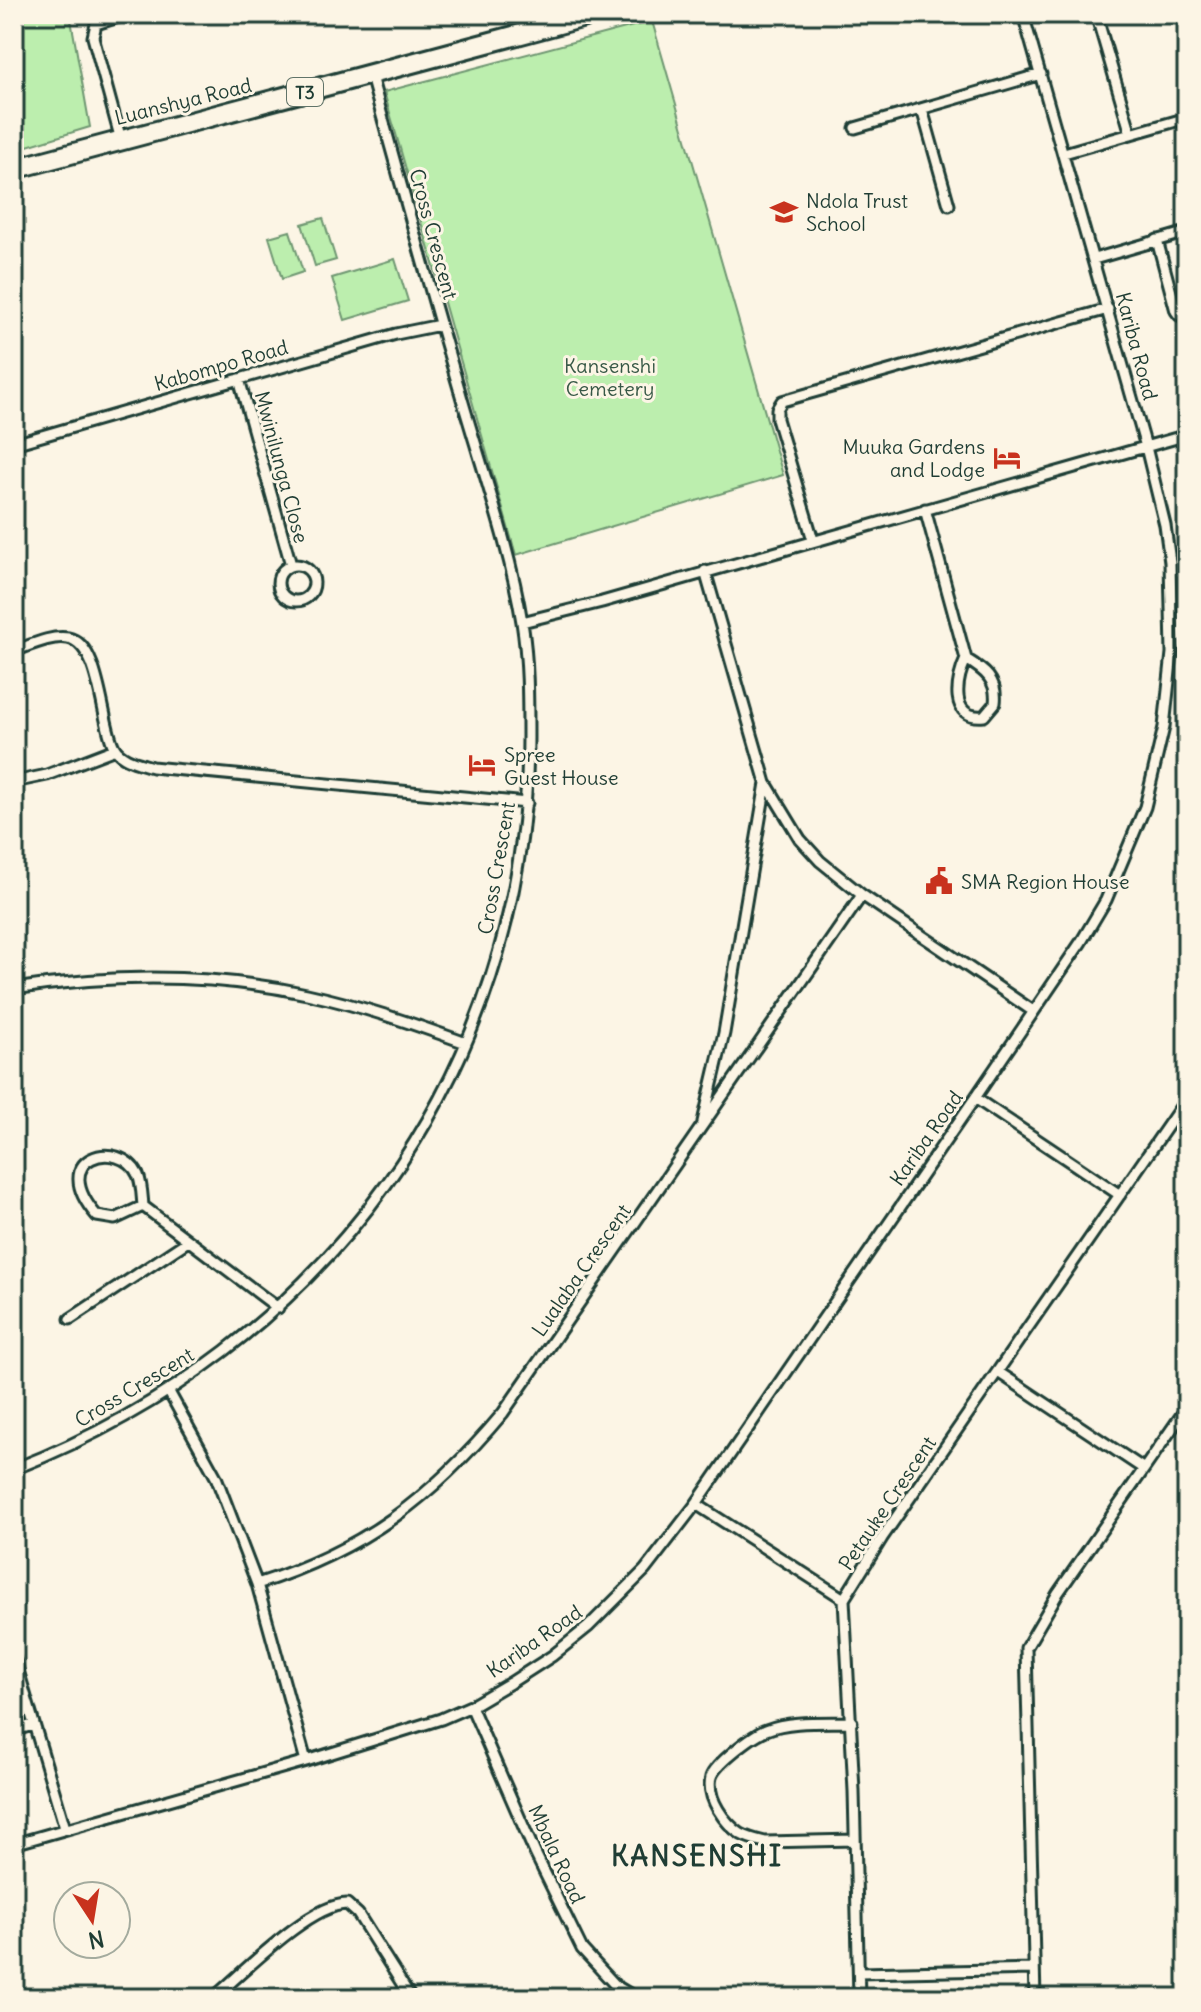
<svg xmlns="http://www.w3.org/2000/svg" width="1201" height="2012" font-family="Delius,sans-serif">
  <rect width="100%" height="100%" fill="#fcf5e5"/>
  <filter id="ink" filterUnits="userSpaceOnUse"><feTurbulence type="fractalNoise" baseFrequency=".0125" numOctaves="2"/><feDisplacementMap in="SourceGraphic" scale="16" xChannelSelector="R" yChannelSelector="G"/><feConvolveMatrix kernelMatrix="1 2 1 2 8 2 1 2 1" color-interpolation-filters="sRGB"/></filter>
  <g filter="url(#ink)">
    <!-- green -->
    <path fill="#bceeae" stroke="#6e9671" stroke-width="2" d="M14 14H70L90 127 14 150Z
      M652 21 783 475 516 555 384 92Z
      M323 218 336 260 315 266 302 224Z
      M290 231 303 272 282 279 269 237Z
      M395 259 408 301 345 320 332 278Z"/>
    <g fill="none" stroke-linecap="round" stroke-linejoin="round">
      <!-- street casing -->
      <g stroke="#1f3d34" stroke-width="15">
        <path id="street" d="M1096 14 1131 134
          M922 109 949 205
          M855 128 1041 74
          M121 140 93 37 96 24 128 14
          M1064 153 1187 118
          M1157 240 1176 311 1179 315 1187 319
          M1094 259 1187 232
          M239 379 291 565
          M14 444 396 334 440 325
          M925 509 966 659C956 680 949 720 984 716L995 703C998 680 984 670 966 659
          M813 540 777 419V409L782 401 1108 309
          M278 583a18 18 0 1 1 36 0a18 18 0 1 1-36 0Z
          M705 571 766 783 800 839 820 861 862 895 1033 1011
          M522 622 602 602 1187 435
          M14 651C29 646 51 635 68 638 101 644 101 723 114 747 121 760 140 763 152 767L527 803
          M14 782 47 775 115 749
          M14 989C111 974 210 973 307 994 362 1006 414 1024 466 1043
          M975 1098 1120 1195
          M703 1122 724 1033 766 783
          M143 1206 115 1219 97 1216C45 1156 120 1137 138 1175 142 1184 142 1196 143 1206L278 1308
          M70 1319 188 1241
          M998 1372 1144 1469
          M169 1392 216 1477 257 1584 306 1761
          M14 1469C323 1348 528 1073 528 737 528 699 528 659 522 622 510 547 481 466 460 392 429 287 400 181 371 76
          M696 1504 844 1599
          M257 1584C364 1550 432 1498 503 1413L862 895
          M14 1657 65 1828
          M471 1706 535 1853 582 1949 616 1986 636 1998
          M852 1722C825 1723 791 1720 766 1730 753 1735 715 1764 711 1777 706 1798 725 1824 741 1834 748 1838 757 1840 765 1842L855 1840
          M14 1731 32 1725
          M1187 1737V1910
          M14 1844 306 1761 441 1719 471 1706 510 1683 552 1656 588 1627 645 1570 696 1504 975 1098 1081 942 1106 900 1145 807 1164 727 1172 653 1170 562 1165 525 1146 447 1023 14
          M859 1973 1034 1969
          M213 1998C243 1973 310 1904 347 1904L358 1914 411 1998
          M859 1998 854 1791 844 1599 882 1538 1187 1098
          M1035 1998 1026 1648 1058 1593 1187 1407"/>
      </g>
      <!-- highway casing -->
      <g stroke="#1f3d34" stroke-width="24">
        <path id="highway" d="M14 169 596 14"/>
      </g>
      <!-- street -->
      <use href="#street" stroke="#fcf5e5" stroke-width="9"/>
      <!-- highway -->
      <use href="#highway" stroke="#fcf5e5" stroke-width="18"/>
    </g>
  </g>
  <!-- icons -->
  <defs>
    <g id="school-bare" transform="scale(2.16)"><path d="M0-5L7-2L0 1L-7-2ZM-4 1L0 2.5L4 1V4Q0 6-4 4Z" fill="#c8321e" stroke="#fcf5e5" stroke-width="2.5" paint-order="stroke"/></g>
    <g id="hotel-bare" transform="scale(2.16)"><path d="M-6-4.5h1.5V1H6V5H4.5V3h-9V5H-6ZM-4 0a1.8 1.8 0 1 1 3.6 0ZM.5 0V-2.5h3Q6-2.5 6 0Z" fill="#c8321e" stroke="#fcf5e5" stroke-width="2.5" paint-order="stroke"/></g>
    <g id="civic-bare" transform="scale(2.16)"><path d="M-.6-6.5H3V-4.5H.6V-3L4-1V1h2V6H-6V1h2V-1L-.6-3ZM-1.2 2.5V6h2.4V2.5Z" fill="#c8321e" stroke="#fcf5e5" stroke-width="2.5" paint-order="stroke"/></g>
  </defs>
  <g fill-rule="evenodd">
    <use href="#school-bare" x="784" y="212"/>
    <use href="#hotel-bare" x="1007" y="458"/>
    <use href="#hotel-bare" x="482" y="765"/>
    <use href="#civic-bare" x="939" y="881"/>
  </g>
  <g text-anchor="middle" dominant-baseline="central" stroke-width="6" stroke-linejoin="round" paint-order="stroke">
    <!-- shield labels -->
    <rect fill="#fcf5e5" stroke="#617469" stroke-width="2" x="287" y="78" width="36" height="28" rx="6"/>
    <g font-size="18" font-weight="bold" fill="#1f3d34">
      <text x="305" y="92">T3</text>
    </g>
    <!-- street labels -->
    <g font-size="20" fill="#1f3d34" stroke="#fcf5e5">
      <text transform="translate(183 101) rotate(-14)">Luanshya Road</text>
      <text transform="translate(434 234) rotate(75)">Cross Crescent</text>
      <text transform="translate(1137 346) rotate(75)">Kariba Road</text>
      <text transform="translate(221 365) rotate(-16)">Kabompo Road</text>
      <text transform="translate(282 467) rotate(75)">Mwinilunga Close</text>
      <text transform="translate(496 868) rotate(-80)">Cross Crescent</text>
      <text transform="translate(926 1138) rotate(-55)">Kariba Road</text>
      <text transform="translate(581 1270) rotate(-55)">Lualaba Crescent</text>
      <text transform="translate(134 1387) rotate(-31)">Cross Crescent</text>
      <text transform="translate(887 1503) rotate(-56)">Petauke Crescent</text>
      <text transform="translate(534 1641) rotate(-35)">Kariba Road</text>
      <text transform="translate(557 1854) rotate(65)">Mbala Road</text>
    </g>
    <!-- poi labels -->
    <g font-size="20" fill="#1f3d34" stroke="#fcf5e5" text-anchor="start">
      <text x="806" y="200">Ndola Trust<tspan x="806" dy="23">School</tspan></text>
      <text x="985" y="446" text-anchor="end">Muuka Gardens<tspan x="985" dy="23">and Lodge</tspan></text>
      <text x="504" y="754">Spree<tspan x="504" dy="23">Guest House</tspan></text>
      <text x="961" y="881">SMA Region House</text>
    </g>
    <!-- park labels -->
    <g font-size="20" fill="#375846" stroke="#fcf5e5">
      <text x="610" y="365">Kansenshi<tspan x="610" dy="23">Cemetery</tspan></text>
    </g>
    <!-- district labels -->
    <g font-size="28" font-weight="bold" letter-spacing="2" fill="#1f3d34" stroke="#fcf5e5">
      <text x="697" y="1856">KANSENSHI</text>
    </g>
  </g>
  <!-- margin -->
  <rect width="1201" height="2012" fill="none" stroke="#fcf5e5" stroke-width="48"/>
  <rect x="24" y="24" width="1153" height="1964" fill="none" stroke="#1f3d34" stroke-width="3" filter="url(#ink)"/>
  <!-- north arrow -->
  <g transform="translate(92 1920) rotate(168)"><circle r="38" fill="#fcf5e5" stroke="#a4ab9e" stroke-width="2"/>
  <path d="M0-6L14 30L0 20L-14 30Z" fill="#c8321e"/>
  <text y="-12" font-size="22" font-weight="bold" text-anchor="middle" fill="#1f3d34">N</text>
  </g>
</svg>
